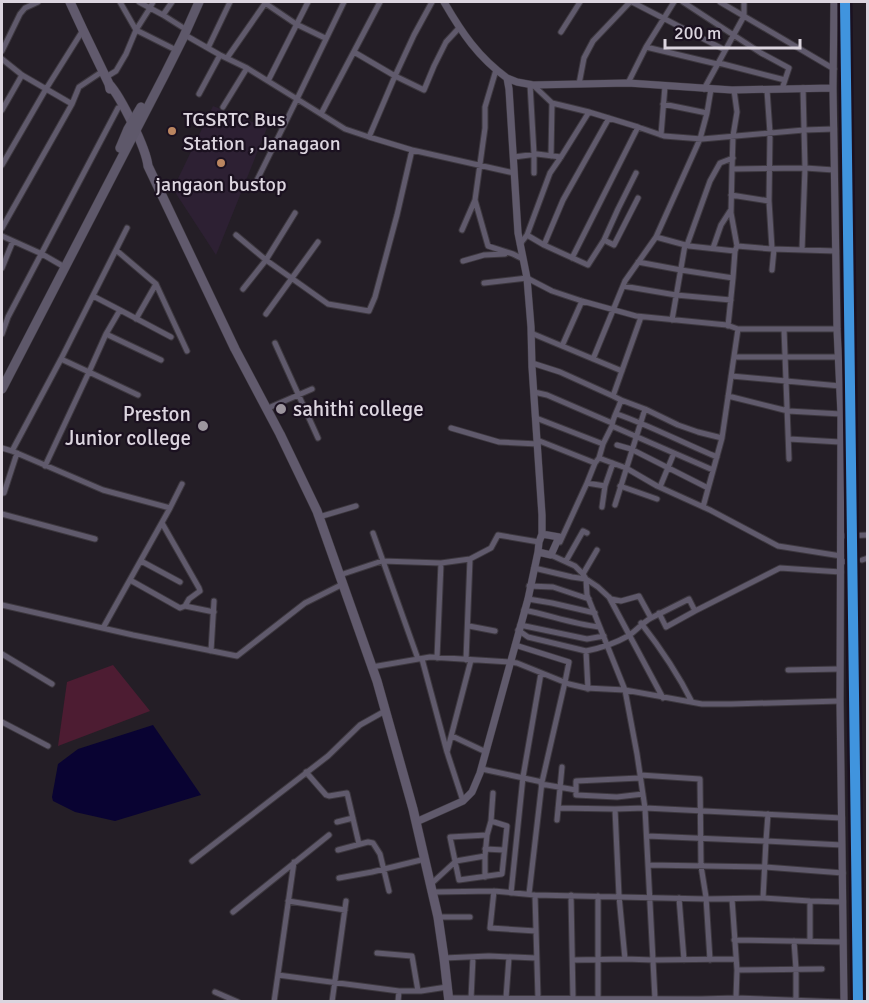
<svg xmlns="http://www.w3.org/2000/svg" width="869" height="1003" font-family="Signika,sans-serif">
  <rect width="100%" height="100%" fill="#241e26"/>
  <!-- built -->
  <path fill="#2d2033" d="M213 106 267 128 216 255 173 189Z"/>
  <!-- green -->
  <path fill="#4d1c32" d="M113 665 150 711 58 746 67 682Z"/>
  <!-- water -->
  <path fill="#090332" d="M153 725 201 795 115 821 75 812 53 801 52 797 58 764 78 749Z"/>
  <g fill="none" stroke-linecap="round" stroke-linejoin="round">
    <!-- minor-tunnel -->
    <path stroke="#403942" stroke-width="5" stroke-dasharray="5 2.5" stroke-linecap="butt" d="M850 561 862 560"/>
    <!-- minor casing -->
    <g stroke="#3d383f" stroke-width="7">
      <path id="minor" d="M139 2 150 8 136 30 172 48
        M153 2 150 8 163 15
        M172 2 163 15 182 27
        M432 2 414 35 395 76 424 90 434 66 446 42 459 28
        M632 2 725 50
        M683 2 761 53 789 68 782 89
        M720 2 834 69
        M265 3 296 24 325 38
        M561 32 580 2
        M185 35 220 55 247 68 223 107
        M646 47 717 64
        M208 48 230 2
        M2 51 20 14 25 8 38 2
        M227 58 266 2
        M2 59 22 75 72 104 2 228
        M719 63 785 80
        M247 68 297 99 344 2
        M106 77 116 71 126 54 136 30 120 2
        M268 81 308 2
        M628 83 646 47 674 2
        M530 84 534 154V173
        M579 84 584 58 593 41 630 2
        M704 89 744 16V2
        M734 90 737 112 733 136 732 169 805 168 834 170
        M767 90 770 133 769 201 772 249
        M199 94 220 55
        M72 104 79 87 103 71
        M663 104 707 113
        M2 110 22 75
        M589 112 638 127 664 136 702 139 804 130 834 129
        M321 114 345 129 369 137 395 76 354 52
        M661 135 665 86
        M369 137 412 150 514 173
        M551 156 552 103
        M514 157 537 154 561 157
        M2 165 46 89 83 30
        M732 169 731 213 737 246
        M257 180 297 99 321 114 380 2
        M731 195 769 201
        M475 200 488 246 513 254 523 259
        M462 230 475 200 485 128V107L496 70
        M236 235 266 260 328 304 369 311 375 297 397 215 412 150
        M527 235 544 245 563 200 609 118
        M2 236 42 254 61 265
        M656 237 689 246 735 251 737 246 772 249 836 251
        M604 240 614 245 638 198
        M520 244 527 235 550 173 561 157 589 112 552 103 533 85
        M544 245 588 265 604 240 618 209 636 173
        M687 245 710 181 720 163 733 158
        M713 248 721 225 730 211
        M116 250 156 284 187 351
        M802 250 805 168 803 88
        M572 258 638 127
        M463 261 484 255 505 254
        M638 262 681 270 733 278 735 251
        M2 268 13 241
        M772 270 774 249
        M484 283 527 278 552 291 582 301 636 316 727 325 738 329H837
        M623 286 676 295 731 300
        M243 289 266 260 295 213
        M93 296 120 310 106 334 89 372 138 395
        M120 310 171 337
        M266 314 318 242
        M136 319 156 284
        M672 320 685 245
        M728 326 733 278
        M784 329 789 459
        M531 333 622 371
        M2 334 8 317 118 108
        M106 334 161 360
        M275 343 318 438
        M562 346 582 301
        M734 357H838
        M593 359 625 281 656 237 700 139 707 113 711 89
        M532 363 560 372 613 396
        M731 376 840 386
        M534 392 547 395 612 423
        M728 396 788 411 841 414
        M266 409 312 389
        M645 409 678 425 698 432 722 438 703 507
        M617 414C651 426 683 443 717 457
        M536 418 603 444
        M612 426 713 470
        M451 428 499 442 538 444
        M722 438 738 329
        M789 439 840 442
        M537 440 595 463 599 458 626 468 657 486 710 510 778 546 841 556
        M617 445 631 449 708 488
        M2 448 12 451 61 359 127 228
        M12 451 103 490 170 508
        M599 458 603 444 612 426C612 419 619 408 621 400L613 396 641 317
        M595 463 587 483 605 486
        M45 466 89 372 61 359
        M620 486 657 499
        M660 487 674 453
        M2 493H4L17 453
        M615 505 645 409 621 400
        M602 507 605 486 613 463
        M2 514 95 539
        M319 517 356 506
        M162 523 199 588 200 591 189 599 185 606 214 612
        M373 533 418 659
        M841 536 868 535
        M560 542 587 483
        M551 555 575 566 583 574 586 579 587 595 625 690 637 754 645 808 655 999
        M862 560 868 558
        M141 561 180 582
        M566 561 583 531 587 533
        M841 562 850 561
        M534 568 572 577 586 579 598 587 611 599 621 601 639 596 651 618 689 599 695 611 666 627 659 613
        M583 574 597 550
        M340 575 382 561 441 563 470 559 491 548 498 535 539 542
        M130 580 180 608 185 606
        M529 586 553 587 589 599
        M609 597 663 698
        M528 599 552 603 595 613
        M2 605 133 635 237 656 305 603 343 584
        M524 610C549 615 573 624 599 627
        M695 611 780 568 841 572
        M641 623C662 650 677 672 692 702
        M520 625 587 639 604 636
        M469 626 495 631
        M103 628 170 508 182 484
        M518 630 528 637 586 651 588 689
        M515 645 569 662 565 682 542 782 529 894
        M211 651 214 601
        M586 651C601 648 614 644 628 636 636 631 642 623 651 618
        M2 654 52 684
        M437 658 441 563
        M422 659 447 752 463 801
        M466 660 470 559
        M372 667 430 657 510 662 517 663 569 684 586 688 625 690 702 704H731L840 701
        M788 670 840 669
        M2 722 48 746
        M452 736 486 752
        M447 752 471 660
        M482 769 542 782
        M306 772 326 795 329 796 347 793 359 844
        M640 775 700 779 701 866 706 897 710 960
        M640 778 576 781V795L617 797 643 794
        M541 784 576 790
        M558 808 615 809 619 896 625 959 653 960 736 959
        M615 809 645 808 842 818
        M768 814 766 841 842 845
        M557 820 562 767
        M337 822 353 818
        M487 835 450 837 459 880 502 874 507 826 491 821
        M647 836 766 841 763 898
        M485 849 504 850
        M338 850 368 842 373 843 380 854 389 891
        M192 861 328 756 360 725 385 711
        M648 865 765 867 843 873
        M485 877V856
        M339 878 372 872 425 859
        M431 884 456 861 485 856 487 835 491 821 493 793
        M494 891 490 928 536 931
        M433 892 494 891 535 895 706 899 763 898 810 901 843 902
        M511 893 523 777 541 673
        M535 895 538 998H536V1000
        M571 895 573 999
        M598 896V999
        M679 898 684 960
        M732 899 737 970 736 998
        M288 901 345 910
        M233 912 329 835
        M438 917H470
        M734 940 843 942
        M794 941 796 969V999
        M810 941V901
        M377 953 412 956 418 991
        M444 958 489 956 536 958
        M573 960 625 959
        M737 970 822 969
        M278 975 399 991H421L447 987
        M215 992 238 1002
        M448 998 701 999 736 998 841 1002
        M506 998 509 957
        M471 999 473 957
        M274 1002 294 862
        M332 1002 346 901
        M398 1002 399 991"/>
    </g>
    <!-- tertiary casing -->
    <g stroke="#3d383f" stroke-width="8">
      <path id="tertiary" d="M444 2C462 33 478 57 507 78L509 89 518 233 527 278 531 327 532 367 542 515V534L539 542 538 552 551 555 559 537 542 534
        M834 2 833 88 837 329 841 414 840 701 844 1002
        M507 78 517 82 533 85 628 83 732 90 833 88
        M416 822 463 801 472 792 480 773 528 599 538 552"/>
    </g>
    <!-- primary casing -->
    <g stroke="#3d383f" stroke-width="10">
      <path id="primary" d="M70 2 83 30 109 84 110 89
        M109 84C121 97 146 148 148 166L235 349 280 434 317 511 377 681 413 809 438 917 444 958 449 1002"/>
    </g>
    <!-- trunk casing -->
    <g stroke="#3d383f" stroke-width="10">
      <path id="trunk" d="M120 148 128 129 141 107
        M2 389 164 76 183 38 199 2"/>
    </g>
    <!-- minor -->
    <use href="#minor" stroke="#605a6c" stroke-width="5"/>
    <!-- tertiary -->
    <use href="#tertiary" stroke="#605a6c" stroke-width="7"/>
    <!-- primary -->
    <use href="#primary" stroke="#615a6d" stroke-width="9"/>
    <!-- trunk -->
    <use href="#trunk" stroke="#5e586a" stroke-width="9"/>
    <!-- rail-1 casing -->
    <g stroke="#1b1120" stroke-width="15">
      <path id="rail-1" d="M845 2 858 1002"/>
    </g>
    <!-- rail-1 -->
    <use href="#rail-1" stroke="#4094de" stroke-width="10"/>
  </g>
  <!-- markers -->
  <g fill="#bb8660" stroke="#1b1120" stroke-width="2">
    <circle cx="172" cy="131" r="5"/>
    <circle cx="221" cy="163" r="5"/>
  </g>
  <g fill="#9c959e" stroke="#1b1120" stroke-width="2">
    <circle cx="281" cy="409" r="6"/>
    <circle cx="203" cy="426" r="6"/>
  </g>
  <g text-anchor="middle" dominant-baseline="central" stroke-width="4.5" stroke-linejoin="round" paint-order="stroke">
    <!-- bus labels -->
    <g font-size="20" fill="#dcd5df" stroke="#1b1120" text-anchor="start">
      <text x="183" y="119">TGSRTC Bus<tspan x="183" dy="24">Station , Janagaon</tspan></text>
      <text x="221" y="184" text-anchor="middle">jangaon bustop</text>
    </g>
    <!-- poi labels -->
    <g font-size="21" fill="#dcd5df" stroke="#1b1120" text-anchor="start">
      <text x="293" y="409">sahithi college</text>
      <text x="191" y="414" text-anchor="end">Preston<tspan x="191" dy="24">Junior college</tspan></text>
    </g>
  </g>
  <!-- border -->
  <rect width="869" height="1003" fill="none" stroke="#dcd5df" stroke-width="6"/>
  <!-- scale -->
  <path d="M665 39v9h135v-9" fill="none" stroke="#dcd5df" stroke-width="3"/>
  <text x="674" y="39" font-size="18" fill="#dcd5df" stroke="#1b1120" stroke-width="4.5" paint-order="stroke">200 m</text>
</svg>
